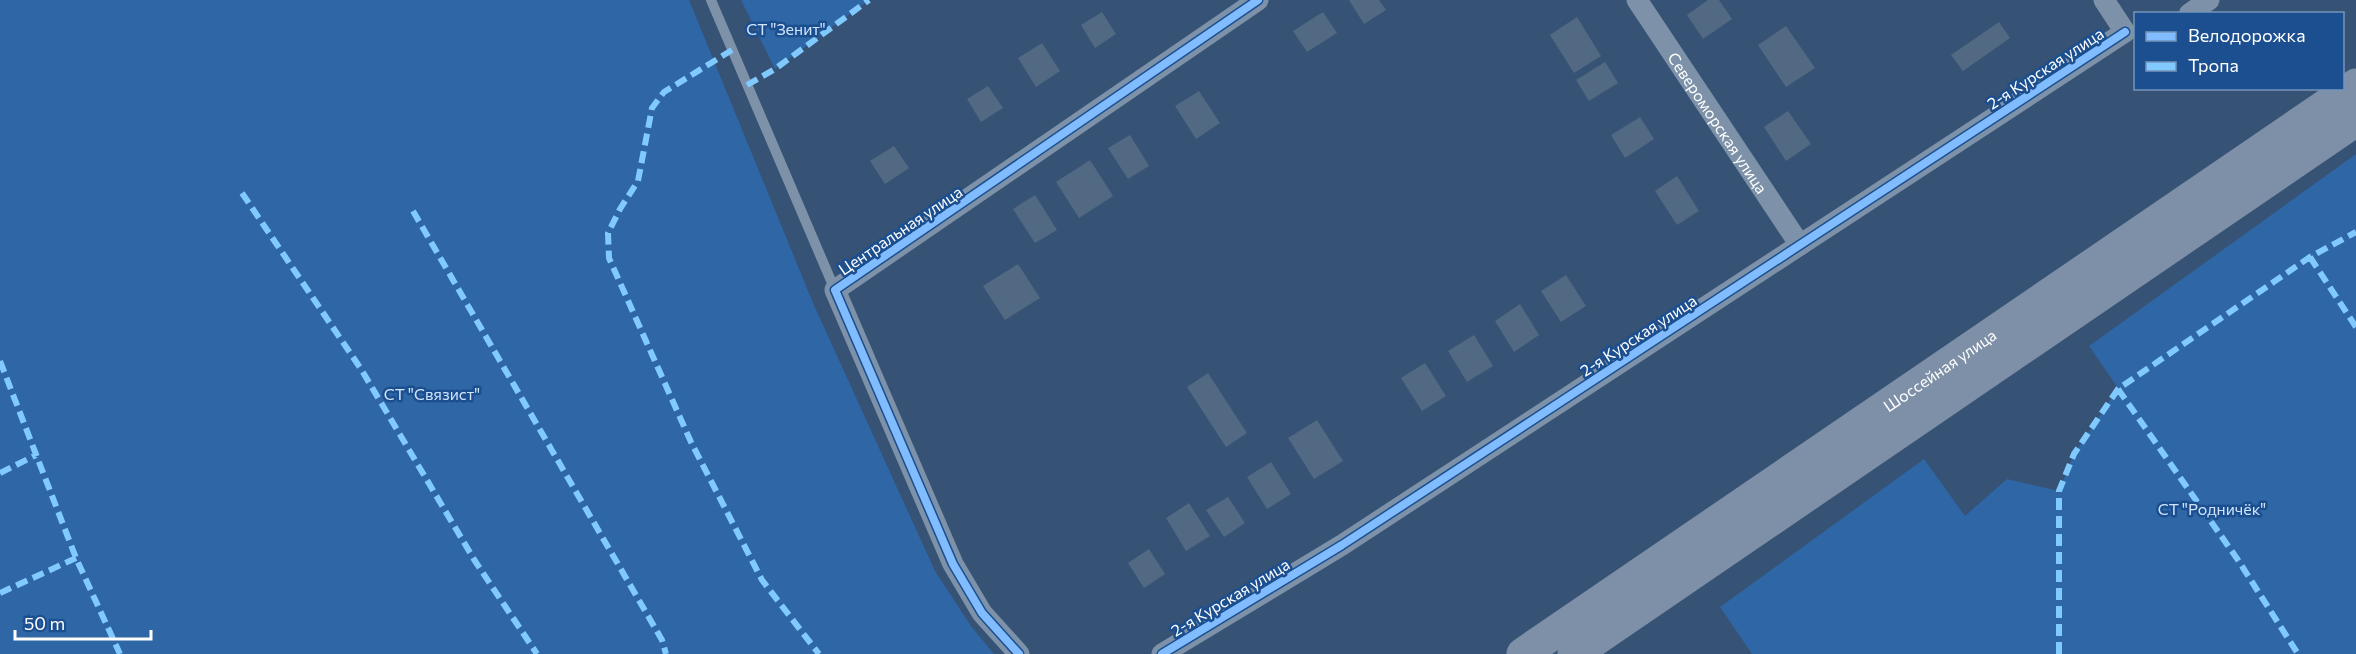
<svg xmlns="http://www.w3.org/2000/svg" width="2356" height="654" font-family="Commissioner,sans-serif">
  <rect width="100%" height="100%" fill="#365274"/>
  <!-- green -->
  <path fill="#2f66a5" d="M0 0H689L813 303 935 571 971 626 994 654H0Z
    M741 0H869L775 69Z
    M2356 154V654H1752L1720 607 1924 459 1965 516 2007 479 2059 491 2074 454 2118 388 2089 346Z"/>
  <!-- building -->
  <path fill="#526984" d="M1349 0H1379L1386 10 1364 24Z
    M1708 0H1719L1732 19 1703 39 1687 15Z
    M1102 12 1116 34 1095 48 1081 25Z
    M1323 12 1337 33 1307 52 1293 31Z
    M1577 17 1601 56 1574 73 1550 35Z
    M1999 22 2010 38 1963 71 1951 55Z
    M1786 26 1815 68 1786 87 1758 45Z
    M1042 43 1060 71 1036 87 1018 58Z
    M1605 62 1618 83 1589 101 1576 80Z
    M988 86 1003 108 981 122 967 99Z
    M1199 91 1220 123 1196 139 1175 106Z
    M1788 111 1811 144 1786 161 1764 127Z
    M1640 117 1654 139 1625 158 1611 135Z
    M1130 135 1149 166 1128 179 1108 148Z
    M894 146 909 168 885 184 870 161Z
    M1090 160 1113 196 1079 218 1056 182Z
    M1677 176 1699 211 1677 225 1655 191Z
    M1035 195 1057 230 1035 243 1013 209Z
    M1018 264 1040 298 1005 320 983 286Z
    M1566 275 1586 306 1561 322 1541 291Z
    M1520 304 1539 335 1514 352 1495 321Z
    M1474 335 1493 366 1467 382 1448 351Z
    M1425 363 1446 396 1422 411 1401 378Z
    M1208 373 1247 433 1226 447 1187 387Z
    M1317 420 1343 461 1314 479 1288 438Z
    M1271 462 1291 494 1267 509 1247 477Z
    M1228 497 1245 523 1224 537 1206 510Z
    M1189 503 1210 536 1186 551 1166 518Z
    M1149 549 1165 574 1144 588 1128 563Z"/>
  <g fill="none" stroke-linecap="round" stroke-linejoin="round">
    <!-- service -->
    <path stroke="#7d92a8" stroke-width="10" d="M711 0 835 290"/>
    <!-- minor -->
    <g stroke="#7d92a8" stroke-width="21">
      <path id="s1" d="M1637 0 1800 245"/>
      <path d="M2104 0 2125 32"/>
      <path d="M2189 14 2209 0"/>
      <path d="M1019 654 982 613 953 564 835 290 1258 0"/>
      <path d="M1162 654 1342 545 2125 32"/>
    </g>
    <!-- trunk -->
    <g stroke="#7e90a7" stroke-width="33">
      <path id="s2" d="M1523 654 2356 85"/>
      <path d="M1574 654 2356 120"/>
    </g>
    <!-- quiet -->
    <path stroke="#80caff" stroke-width="6" stroke-dasharray="12 6" stroke-linecap="butt" d="M732 50 664 92 652 108 638 181 620 209 608 233 609 258 691 442 762 580 819 654
      M747 85 775 69 869 0
      M242 193 361 369 475 561 537 654
      M413 211 662 640 666 654
      M2310 257 2356 327
      M0 361 76 558 120 654
      M2118 389 2238 560 2298 654
      M0 473 36 455
      M0 593 76 558
      M2059 654V491L2074 454 2118 389 2310 257 2356 232"/>
    <!-- cycleway casing -->
    <g stroke="#1b4f8f" stroke-width="11">
      <path id="cycleway" d="M1019 654 982 613 953 564 835 290 1258 0
        M1162 654 1342 545 2125 32"/>
    </g>
    <!-- cycleway -->
    <use href="#cycleway" stroke="#80bcff" stroke-width="8"/>
  </g>
  <g text-anchor="middle" dominant-baseline="central" stroke-width="5" stroke-linejoin="round" paint-order="stroke">
    <!-- park labels -->
    <g font-size="16" fill="#cfe3fa" stroke="#1b4f8f">
      <text x="786" y="28">СТ "Зенит"</text>
      <text x="432" y="393">СТ "Связист"</text>
      <text x="2212" y="508">СТ "Родничёк"</text>
    </g>
    <!-- street labels -->
    <g font-size="16" fill="#fff" stroke="#1b4f8f">
      <text transform="translate(2045 68) rotate(-33)">2-я Курская улица</text>
      <text stroke="none"><textPath href="#s1" startOffset="147">Североморская улица</textPath></text>
      <text transform="translate(900 230) rotate(-34)">Центральная улица</text>
      <text transform="translate(1638 335) rotate(-33)">2-я Курская улица</text>
      <text stroke="none"><textPath href="#s2" startOffset="504">Шоссейная улица</textPath></text>
      <text transform="translate(1230 597) rotate(-31)">2-я Курская улица</text>
    </g>
  </g>
  <!-- legend -->
  <rect x="2134" y="12" width="210" height="78" fill="#1b4f8f" stroke="#7695bc" stroke-width="1.5"/>
  <rect x="2146" y="32" width="30" height="9" fill="#80bcff" stroke="#7695bc" stroke-width="1.5"/>
  <text x="2188" y="42" font-size="18" fill="#ffffff">Велодорожка</text>
  <rect x="2146" y="62" width="30" height="9" fill="#80caff" stroke="#7695bc" stroke-width="1.5"/>
  <text x="2188" y="72" font-size="18" fill="#ffffff">Тропа</text>
  <!-- scale -->
  <path d="M15 630v9h136v-9" fill="none" stroke="#ffffff" stroke-width="3"/>
  <text x="24" y="630" font-size="18" fill="#ffffff" stroke="#1b4f8f" stroke-width="4.5" paint-order="stroke">50 m</text>
</svg>
